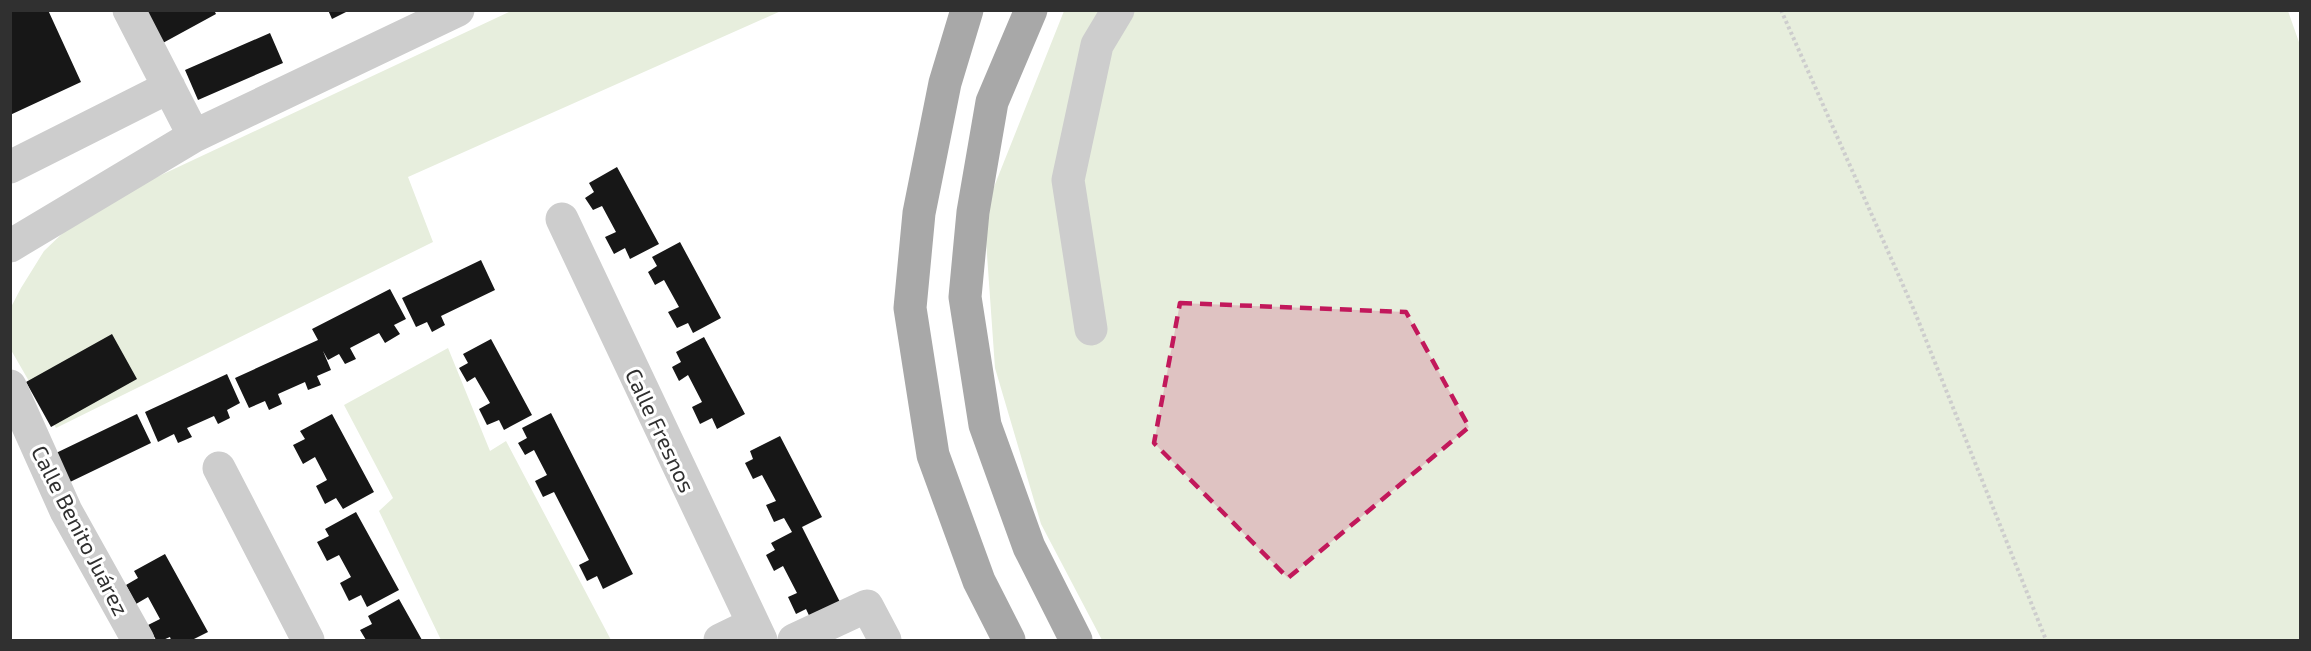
<svg xmlns="http://www.w3.org/2000/svg" width="2311" height="651" font-family="'Exo 2',sans-serif">
  <rect width="100%" height="100%" fill="#fff"/>
  <!-- green -->
  <path fill="#e7eedd" d="M511 11H781L408 177 433 242 56 428 11 350 10 309 21 288 44 251 68 228 110 199Z
    M1064 11H2288L2300 45V640H1102L1041 524 995 368 984 212Z
    M448 348 490 451 506 441 611 640H441L379 511 393 498 344 405Z"/>
  <!-- building -->
  <path fill="#171717" d="M10 10H48L81 82 10 115Z
    M144 10H214L216 14 161 44Z
    M328 10H350L332 19Z
    M270 33 283 63 198 100 185 70Z
    M617 167 659 244 630 259 625 248 614 254 605 237 616 232 602 206 593 210 585 198 594 192 589 183Z
    M680 242 721 318 693 333 688 323 677 328 668 312 679 307 664 280 655 285 648 272 657 266 652 257Z
    M481 260 495 290 441 316 445 325 432 332 427 322 416 327 402 298Z
    M390 289 406 319 394 325 400 334 385 343 379 333 350 348 356 359 345 364 339 354 328 360 323 351 331 370 317 376 321 385 308 390 305 382 278 394 282 404 269 410 265 401 249 408 235 378 318 340 312 329Z
    M112 334 137 379 51 427 26 382Z
    M704 337 745 414 717 429 712 418 700 424 692 407 702 402 688 375 679 381 672 367 681 362 676 352Z
    M491 339 532 415 504 430 499 420 487 425 479 409 490 403 475 377 467 382 459 368 468 363 463 354Z
    M227 374 240 403 227 410 230 418 218 424 214 416 187 428 192 437 178 443 174 434 158 442 145 412Z
    M551 413 633 574 603 589 597 576 587 581 579 565 589 560 554 492 543 497 535 481 547 475 534 450 525 455 518 443 527 438 522 428Z
    M137 414 151 443 70 482 56 453Z
    M332 414 374 492 343 509 336 498 325 504 316 486 327 480 315 457 303 464 293 445 305 439 300 431Z
    M780 436 822 517 802 527 843 608 813 624 806 609 796 614 788 597 797 593 783 566 774 571 766 555 775 550 771 543 792 532 784 518 774 522 766 505 776 501 762 475 753 479 745 463 753 459 750 451Z
    M356 512 399 590 367 607 361 595 349 601 340 583 351 577 339 555 327 561 317 542 329 536 325 529Z
    M165 554 208 632 192 640H171L170 637 163 640H156L148 625 160 619 148 597 136 604 126 585 138 578 134 571Z
    M399 599 422 640H366L360 630 372 624 368 616Z"/>
  <g fill="none" stroke-linecap="round" stroke-linejoin="round">
    <!-- path -->
    <path stroke="#cdcdcd" stroke-width="4" stroke-dasharray="3 3" stroke-linecap="butt" d="M1781 10 1914 310 2046 640"/>
    <!-- minor -->
    <path stroke="#cdcdcd" stroke-width="33" d="M129 10 194 136
      M10 167 169 87
      M562 219 761 640
      M10 246 194 136 458 10
      M1091 329 1068 180 1097 45 1118 10
      M10 386 66 511 138 640
      M219 468 308 640
      M720 640 753 624
      M794 640 867 606 885 640"/>
    <!-- major -->
    <path stroke="#a8a8a8" stroke-width="33" d="M967 10 945 83 919 213 910 308 933 455 979 581 1009 640
      M1031 10 992 102 973 212 965 297 985 425 1029 547 1076 640"/>
  </g>
  <!-- marked area -->
  <path fill="#c2185b" fill-opacity="0.2" stroke="#c2185b" stroke-width="4.5" stroke-dasharray="12 8" stroke-linejoin="round" d="M1180 303 1406 312 1469 427 1288 578 1154 443Z"/>
  <g text-anchor="middle" dominant-baseline="central" stroke-width="6" stroke-linejoin="round" paint-order="stroke">
    <!-- street labels -->
    <g font-size="22" fill="#303030" stroke="#fff">
      <text transform="translate(661 430) rotate(65)">Calle Fresnos</text>
      <text transform="translate(81 530) rotate(63)">Calle Benito Juárez</text>
    </g>
  </g>
  <!-- border -->
  <rect width="2311" height="651" fill="none" stroke="#303030" stroke-width="24"/>
</svg>
